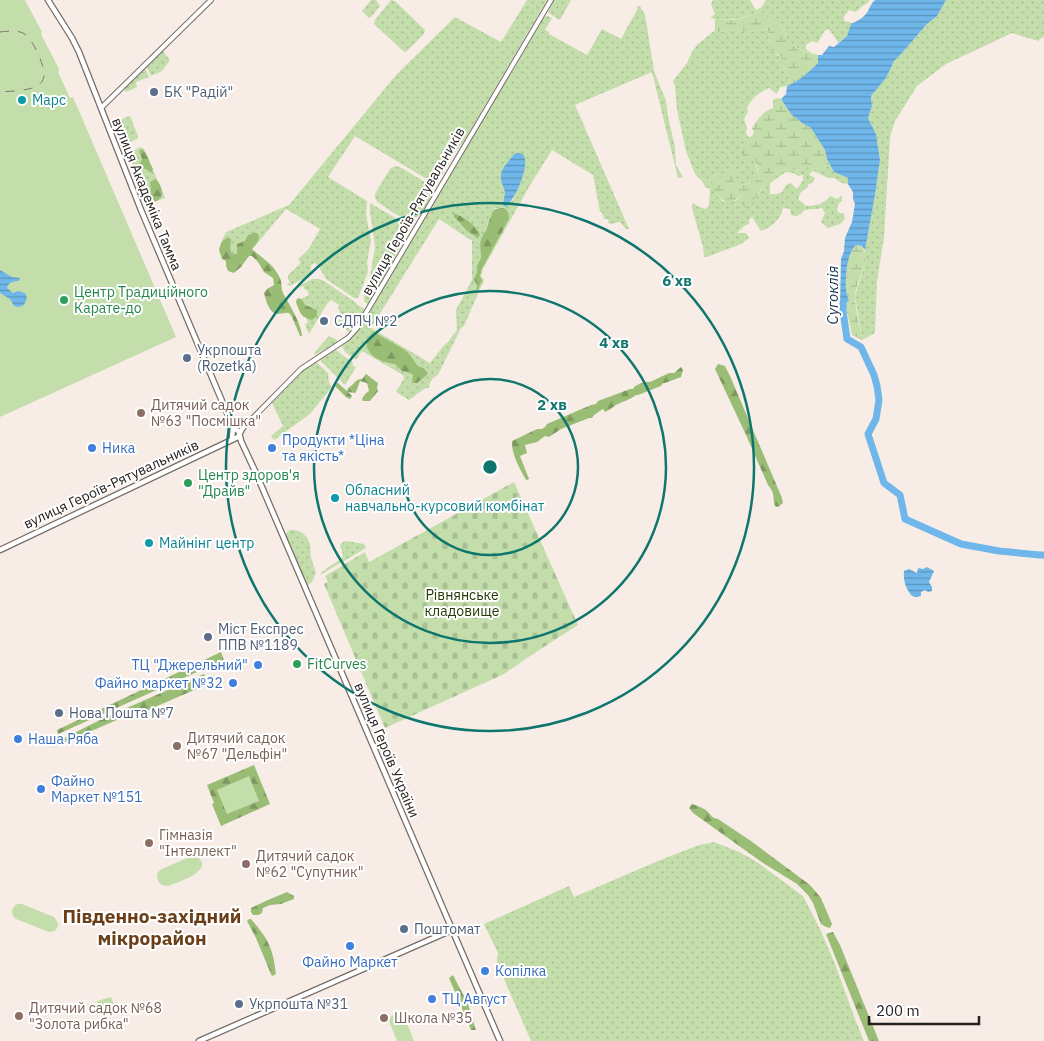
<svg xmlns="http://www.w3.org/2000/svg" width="1044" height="1041" font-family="'IBM Plex Sans',sans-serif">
  <defs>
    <pattern id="grass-dots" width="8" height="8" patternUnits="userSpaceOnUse" patternTransform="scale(1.25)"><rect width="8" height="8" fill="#c4deab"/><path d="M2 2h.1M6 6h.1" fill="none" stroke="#a8be93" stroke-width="1.8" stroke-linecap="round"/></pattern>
    <pattern id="forest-firs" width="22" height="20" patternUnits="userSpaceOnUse" patternTransform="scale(1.25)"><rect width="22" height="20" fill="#9abd75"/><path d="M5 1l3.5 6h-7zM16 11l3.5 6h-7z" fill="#7d995f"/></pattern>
    <pattern id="wetland-marsh" width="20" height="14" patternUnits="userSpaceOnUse" patternTransform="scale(1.25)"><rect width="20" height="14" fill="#c4deab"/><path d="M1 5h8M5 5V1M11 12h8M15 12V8" fill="none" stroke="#a8be93"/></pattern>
    <pattern id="cemetery-stones" width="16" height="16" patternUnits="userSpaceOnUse" patternTransform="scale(1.25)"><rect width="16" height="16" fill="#c4deab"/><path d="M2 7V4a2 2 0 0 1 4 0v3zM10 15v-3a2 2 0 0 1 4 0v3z" fill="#a8be93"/></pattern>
    <pattern id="water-rules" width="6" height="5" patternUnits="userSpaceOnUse" patternTransform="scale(1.25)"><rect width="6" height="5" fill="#6fb6ea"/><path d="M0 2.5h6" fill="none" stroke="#5b94bd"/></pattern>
  </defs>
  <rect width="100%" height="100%" fill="#f8ede6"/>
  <!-- grass -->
  <path fill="url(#grass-dots)" fill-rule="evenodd" d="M371 0H376L380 6 371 17 369 18 362 11Z
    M391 0 395 1 425 30 424 34 406 52 403 51 374 24 375 20Z
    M527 0H547L464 141 455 152 442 175 435 179 425 178 355 136 328 177 367 201 366 214 371 241 367 262 368 272 358 298H354L326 279 318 265 314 263 311 265V274L290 286 287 285 290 282 288 279V275L301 263 298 259 308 250 320 229 286 209 234 271 221 245 222 240 226 232 289 205 396 75 455 17 501 42Z
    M554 0H571L560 20 550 14 548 12Z
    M713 0H750L756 10 762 7 764 3 766 0H869V2L861 7 856 12 849 10 844 17V21L853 23 851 25 847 36 838 43C837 39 831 32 828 29 822 31 821 39 817 43L812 41 806 45V49L811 53C796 48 787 45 783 28L765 16 760 10C743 20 729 21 710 18L715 14 711 4Z
    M946 0H1044V36L1038 41 1012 33 946 64 917 86 895 121 890 137 884 237 877 281 875 333 862 340 855 296 864 267 865 250 875 195 880 160 876 134 868 118 872 106 871 96 886 78 894 61 901 54 927 24 937 16Z
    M637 6H640L645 15 647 27 654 71 666 101 668 117 675 147 676 165 683 177 678 178 652 72 575 105 629 229H626L620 222 609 224 608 219H604L602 212H600L593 175 552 150 529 187 483 269 481 276 484 280 464 326 461 328 438 375 433 378 429 385 430 387 424 389 409 400 396 392 404 378 403 375 362 351 356 360 345 352 342 346 353 337 360 328 544 17 548 16 552 18 545 30 549 32V34L587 55 602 29 621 39 638 8ZM514 154 517 187 513 200 503 205 505 192 504 168ZM495 208H499L509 219 482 269 480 276 482 280 476 289 477 285 474 280 475 276 477 272V265L481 258 480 245 492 213ZM439 219 472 241V280L456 310 457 330 447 343 445 344 430 363 371 328ZM377 333C391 345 409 349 418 366L424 368 428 373 427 375 417 383 412 374 402 371 395 364H389L377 358Z
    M767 29 770 34 769 42 776 55 781 56 783 65 790 79 787 86 780 87 777 94 769 88C758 93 752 98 747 108L748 112 744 119 747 128 746 134 750 138V160H755L757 170 759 174 755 182 737 187 732 182 728 169 713 177V189L723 202 735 201 742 195 743 196V204L755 200C759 193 767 178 774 174 780 172 780 173 785 169L797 171 807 167 815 169 822 168 830 163 834 172 848 178V184L842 183 834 178C826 179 820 173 812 171L809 175 815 178 813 182 808 185 807 188 801 192 798 199 806 206C818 205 823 205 830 196L838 199 841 195 842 196V201L839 203 837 209 838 212 844 214 845 219 840 224 828 228 821 222 825 213 822 208C815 210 810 208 803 211L801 214 796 216 791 215 790 209 783 208C781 219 771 228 761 231L752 217 749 220V224L744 226 737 233H746L749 238 741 244 707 257H704L703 247 692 208V204L694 203 697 206 706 209 709 206 710 189 705 187 703 182 695 174 686 151 677 110 675 86 673 81 687 63 693 50 697 45 715 30 718 32 734 30 749 32ZM786 172 793 173 798 176 803 175V180L797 189 791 183 786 185 782 192 776 194H770V183Z
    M163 51 170 60 162 71 151 76 147 67Z
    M145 68 149 77 136 82 137 87 126 92 124 89Z
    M130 116 138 136 137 139 124 145 114 122Z
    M141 147 144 149 165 198 149 204 128 153Z
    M395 166C402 167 407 171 413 175 418 178 425 181 429 186 436 197 420 223 406 219 397 216 387 208 379 203 375 200 374 196 376 192L390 169Z
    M370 203 404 223 406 229 405 238 387 272 368 305 364 301V296L371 271 375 247 372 224 370 214Z
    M312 279H319L324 281 355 302 359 306 365 309 350 331H348L337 324 341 316 338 308 339 305 331 300 327 304 309 334 305 324 308 323 306 316 303 317 296 301 309 295 307 290H305L303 286 289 291Z
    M329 336 337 340V342L315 355 314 353Z
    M336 350 353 363 352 365 356 367 345 385 319 359Z
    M314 362H316L328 373 329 383 332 387 310 414 274 440 271 436 283 426 272 403 303 371Z
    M290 530C300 529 308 535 310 545 311 549 310 553 311 557 312 563 315 568 316 573L312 582 308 585 306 584 286 536V533Z
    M346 541 364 544 366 548 320 575 323 571 342 558 343 555 340 545 343 542Z
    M714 842 739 852 757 862 803 896 820 929 835 964 855 1019 864 1041H531L497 963 498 953 484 924 569 886 574 897 658 861 699 845Z"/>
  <!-- forest -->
  <path fill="url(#forest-firs)" d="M142 149C148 154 149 162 153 169L151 173 146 169H141L139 167V166L142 159 139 151Z
    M156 179C165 189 165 202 149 203L147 199V193L151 190 150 182 153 180Z
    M502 208C508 209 509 213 509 219L482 269 480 276 482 280 477 292 476 291 477 285 474 280 475 276 477 272V265L481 258 480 245 481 239 486 230 492 213 495 209Z
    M453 213C463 216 476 225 480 235L477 238C474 234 469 233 466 230 462 226 459 221 454 217Z
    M255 233 258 234C261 240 255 245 252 249 259 255 267 261 273 267 276 271 280 277 281 281 282 285 281 289 283 293 289 304 302 325 302 336H300L292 317 289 313C285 312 281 314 277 314 269 313 266 300 264 293L267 289 274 285 273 278 264 272 258 262 252 256H249L241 267 234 273 228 271 226 266V261L222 259 219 250C220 245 222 239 228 238L231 239 230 248 232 254H237V244L245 241 248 235Z
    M299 298 302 300 305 305 317 310V316L312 320C301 318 299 311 296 302L297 299Z
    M374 332 405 350 410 355 418 366 424 368 428 373 427 375 417 383H414L412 381 413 376 412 374 402 371 395 364C387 364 371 358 368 349 366 345 367 341 368 337Z
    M718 364 725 366 730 376 782 498 783 503 778 507 775 506C772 496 776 495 768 485L746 435 715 369Z
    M681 367 683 370 681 377 665 383H663L661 386 638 395H636C630 400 623 401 616 405 612 408 609 410 605 412L603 409 594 415 592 418H589L561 429 549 437 545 436 537 442 525 445 527 453 520 456 529 479 526 480C520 469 511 454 512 441L537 429H542L545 427 547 424 591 405 596 404 598 401 630 389H633L635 386 644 382H650L669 373H674Z
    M366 374C368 375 375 381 378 383L377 389 378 391 370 401H363L362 399 365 394 369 391 367 383 360 381 356 392 355 393 348 392 352 396 350 399 346 397 335 386 336 384 338 383 347 391 348 388C355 384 355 379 362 379Z
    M221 652 224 660 58 734 57 730Z
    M204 674 208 684 148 710H140L52 748 56 746 57 743 66 737 104 718Z
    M254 765 270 804 221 826 212 804 214 803 207 785Z
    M692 804C698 806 704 808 708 812 712 816 712 818 718 819L751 841 810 885 821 898 832 924 830 928 826 927 821 924 813 903 808 895 797 884 763 863 693 813 689 808Z
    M287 892 294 896V899L281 904 270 905 263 908 262 913 258 915H253L251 912V908L268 900Z
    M249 919H251C268 939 273 948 276 974L272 976 271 974 256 938 247 921Z
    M833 932 840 945 879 1041H869L826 934Z
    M453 975 468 1004 476 1030H471L449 978Z"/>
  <!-- wetland -->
  <path fill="url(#wetland-marsh)" d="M760 10 765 16 783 28C787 48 801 50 818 55V63C809 72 799 81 787 86L790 79 783 65 781 56 772 52 769 42 770 34 767 29 749 32 734 30 718 32 715 30V18C730 23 747 18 760 10Z
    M777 98 781 99 791 114 802 123 811 128 825 150 827 159 830 163 822 168 815 169 807 167 797 171 785 169C780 173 775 173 771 177 768 180 765 183 763 186 757 194 755 205 744 207L743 204V196L742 195C738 197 733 203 728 203 725 203 714 192 713 189 711 186 713 180 713 177L728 169H734L736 171 732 182 737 187 755 182 759 174C757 169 757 165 755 160H750L749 163 747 164 744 161C742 153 743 147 746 139L752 136 754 133 752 128C758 119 763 111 773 108V100Z
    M856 245 862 246C872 261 856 280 855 296 855 309 860 327 862 340L852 335 845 303 849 301C848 297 846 293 846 289 845 277 847 253 856 245Z"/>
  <!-- cemetery -->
  <path fill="url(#cemetery-stones)" d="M514 482 578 625 533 654 504 674 385 728 324 584 328 582 325 576 365 552 369 562 371 561Z"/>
  <!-- park -->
  <path fill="#c4deab" d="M0 0H25L42 32 41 34 59 69 58 72 70 98 73 97 176 337 0 417Z
    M249 776 259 801 227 814 217 790Z
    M192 856C197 857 200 858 202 862 205 874 176 883 168 886 161 886 158 883 157 877L158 872 162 869Z
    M17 904H22L54 917 58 923C58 929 55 932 49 932L16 919C10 914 11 908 17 904Z
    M111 997 116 1009 102 1014 97 1001Z
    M397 1013C407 1016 410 1032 414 1041H397L389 1021 391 1016Z"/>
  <!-- water -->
  <path fill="url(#water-rules)" d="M875 0H946L937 16 927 24 901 54 894 61 886 78 871 96 872 106 868 118 876 134 880 160 875 195 865 250 862 246 856 245C847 253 845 277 846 289 846 293 848 297 849 301L845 303V310L843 311 840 308 841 259 844 251 845 238 852 222 855 204 853 199V192L848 184V178L834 172 827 159 825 150 811 128 802 123 791 114 781 99 786 94 787 86C799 81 809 72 818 63V55H822L829 46 834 47 847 36 851 24C857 21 864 18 868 11 870 7 871 4 875 0Z
    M518 153 523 154C531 165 515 199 506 207L503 205 505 192 501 180V173L504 167 514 154Z
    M0 270 12 277 20 278 19 281C14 281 8 282 7 288L13 293 18 291 25 293 27 298 24 305 19 307 14 306 10 299 0 293Z
    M927 567 934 571 929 582 932 587V591L928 592 925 590 921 592V596L916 597 912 596C906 589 903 581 904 571L909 569 917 573 918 568 923 569Z"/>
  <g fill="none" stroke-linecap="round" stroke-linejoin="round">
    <!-- river -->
    <path stroke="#6fb6ea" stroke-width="7" d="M843 303V311L847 339 861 347 874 375 877 386 879 400 876 419 868 434 884 483 900 495 905 519 961 544 999 551 1040 555H1044"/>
    <!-- tertiary casing -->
    <g stroke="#756b65" stroke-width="6">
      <path id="tertiary" d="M101 108 211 0
        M242 429 301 369 348 338 357 328 551 0"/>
    </g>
    <!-- secondary casing -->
    <g stroke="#756b65" stroke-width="7">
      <path id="secondary" d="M48 0 72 38 79 52 141 210 233 427 232 439
        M233 427 239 432 241 441 255 471 500 1041
        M0 550 238 437 242 429
        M199 1041 452 930"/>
    </g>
    <!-- tertiary -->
    <use href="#tertiary" stroke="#fff" stroke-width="4"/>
    <!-- secondary -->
    <use href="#secondary" stroke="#fff" stroke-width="4.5"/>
    <!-- rail -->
    <path stroke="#7d7672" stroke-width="1" stroke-dasharray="9 9" stroke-linecap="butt" d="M0 32C8 31 16 30 23 33 32 37 45 66 44 75 44 79 42 82 39 85 30 91 11 91 0 92"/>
  </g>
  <!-- distance rings -->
  <g fill="none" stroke="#0f766e" stroke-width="2.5">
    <circle cx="490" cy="467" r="88"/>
    <circle cx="490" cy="467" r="176"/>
    <circle cx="490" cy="467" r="264"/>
  </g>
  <!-- markers -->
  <g fill="#5c6f8a" stroke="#fff" stroke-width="2">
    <circle cx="154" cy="92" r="5"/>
    <circle cx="324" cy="321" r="5"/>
    <circle cx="187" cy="358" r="5"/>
    <circle cx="208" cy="637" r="5"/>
    <circle cx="59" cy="713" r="5"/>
    <circle cx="404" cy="929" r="5"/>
    <circle cx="239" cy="1004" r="5"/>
  </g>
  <g fill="#0f9aa8" stroke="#fff" stroke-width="2">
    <circle cx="22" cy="100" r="5"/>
    <circle cx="335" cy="498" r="5"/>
    <circle cx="149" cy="543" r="5"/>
  </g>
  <g fill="#2e9e5b" stroke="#fff" stroke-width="2">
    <circle cx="64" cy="300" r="5"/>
    <circle cx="188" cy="483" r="5"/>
    <circle cx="297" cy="664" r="5"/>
  </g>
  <g fill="#8d6e63" stroke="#fff" stroke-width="2">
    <circle cx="141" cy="413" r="5"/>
    <circle cx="177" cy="746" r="5"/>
    <circle cx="149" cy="843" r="5"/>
    <circle cx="246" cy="864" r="5"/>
    <circle cx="19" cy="1016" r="5"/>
    <circle cx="384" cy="1018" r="5"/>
  </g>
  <g fill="#3f7fe0" stroke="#fff" stroke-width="2">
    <circle cx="92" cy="448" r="5"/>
    <circle cx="272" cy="448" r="5"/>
    <circle cx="258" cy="665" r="5"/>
    <circle cx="233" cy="683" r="5"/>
    <circle cx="18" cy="739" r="5"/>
    <circle cx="41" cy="789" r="5"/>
    <circle cx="350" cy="946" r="5"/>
    <circle cx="485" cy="971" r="5"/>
    <circle cx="432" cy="999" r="5"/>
  </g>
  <g text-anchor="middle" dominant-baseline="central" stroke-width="4" stroke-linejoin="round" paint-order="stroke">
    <!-- service labels -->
    <g font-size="14" fill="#4e5e75" stroke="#fff" text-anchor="start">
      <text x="164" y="92">БК "Радій"</text>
      <text x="334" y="321">СДПЧ №2</text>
      <text x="197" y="350">Укрпошта<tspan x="197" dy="16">(Rozetka)</tspan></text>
      <text x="218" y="629">Міст Експрес<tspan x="218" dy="16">ППВ №1189</tspan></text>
      <text x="69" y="713">Нова Пошта №7</text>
      <text x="414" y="929">Поштомат</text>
      <text x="249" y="1004">Укрпошта №31</text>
    </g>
    <!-- culture labels -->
    <g font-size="14" fill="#0d838f" stroke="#fff" text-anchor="start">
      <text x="32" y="100">Марс</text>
      <text x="345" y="490">Обласний<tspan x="345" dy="16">навчально-курсовий комбінат</tspan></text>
      <text x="159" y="543">Майнінг центр</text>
    </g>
    <!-- street labels -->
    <g font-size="14" fill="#25211f" stroke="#fff">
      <text transform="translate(147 194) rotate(68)">вулиця Академіка Тамма</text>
      <text transform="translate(413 211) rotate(-60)">вулиця Героїв-Рятувальників</text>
      <text transform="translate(111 484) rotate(-25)">вулиця Героїв-Рятувальників</text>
      <text transform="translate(387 750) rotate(67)">вулиця Героїв України</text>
    </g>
    <!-- leisure labels -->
    <g font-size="14" fill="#27864d" stroke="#fff" text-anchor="start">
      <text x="74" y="292">Центр Традиційного<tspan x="74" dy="16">Карате-до</tspan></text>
      <text x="198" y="475">Центр здоров'я<tspan x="198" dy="16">"Драйв"</tspan></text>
      <text x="307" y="664">FitCurves</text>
    </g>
    <!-- education labels -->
    <g font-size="14" fill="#785e54" stroke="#fff" text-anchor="start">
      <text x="151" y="405">Дитячий садок<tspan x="151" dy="16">№63 "Посмішка"</tspan></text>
      <text x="187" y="738">Дитячий садок<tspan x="187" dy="16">№67 "Дельфін"</tspan></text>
      <text x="159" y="835">Гімназія<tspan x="159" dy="16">"Інтеллект"</tspan></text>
      <text x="256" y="856">Дитячий садок<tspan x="256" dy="16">№62 "Супутник"</tspan></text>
      <text x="29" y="1008">Дитячий садок №68<tspan x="29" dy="16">"Золота рибка"</tspan></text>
      <text x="394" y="1018">Школа №35</text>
    </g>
    <!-- shop labels -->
    <g font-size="14" fill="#366cbe" stroke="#fff" text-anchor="start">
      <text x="282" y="440">Продукти *Ціна<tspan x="282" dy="16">та якість*</tspan></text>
      <text x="102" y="448">Ника</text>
      <text x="248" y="665" text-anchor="end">ТЦ "Джерельний"</text>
      <text x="223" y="683" text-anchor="end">Файно маркет №32</text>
      <text x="28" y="739">Наша Ряба</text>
      <text x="51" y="781">Файно<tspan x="51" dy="16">Маркет №151</tspan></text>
      <text x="350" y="962" text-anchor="middle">Файно Маркет</text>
      <text x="495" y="971">Копілка</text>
      <text x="442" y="999">ТЦ Август</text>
    </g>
    <!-- park labels -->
    <g font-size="14" fill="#263b06" stroke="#fff">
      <text x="462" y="595">Рівнянське<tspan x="462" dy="16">кладовище</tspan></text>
    </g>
    <!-- water labels -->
    <g font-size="15" font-style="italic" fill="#16354b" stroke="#fff">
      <text transform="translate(832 295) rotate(-90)">Сугоклія</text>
    </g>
    <!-- district labels -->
    <g font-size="19" font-weight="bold" fill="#6a3f17" stroke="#fff">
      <text x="152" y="916">Південно-західний<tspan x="152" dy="22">мікрорайон</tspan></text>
    </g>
  </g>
  <circle cx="490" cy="467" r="8" fill="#0f766e" stroke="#fff" stroke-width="2.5"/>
  <g font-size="15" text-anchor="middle" font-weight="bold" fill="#0f766e" stroke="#fff" stroke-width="4" stroke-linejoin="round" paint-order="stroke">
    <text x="677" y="286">6 хв</text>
    <text x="614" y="348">4 хв</text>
    <text x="552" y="410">2 хв</text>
  </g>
  <!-- scale -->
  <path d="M869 1016v8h110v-8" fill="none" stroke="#25211f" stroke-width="2.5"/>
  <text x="876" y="1016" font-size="15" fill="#25211f" stroke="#ffffff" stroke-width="4" paint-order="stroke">200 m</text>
</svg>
